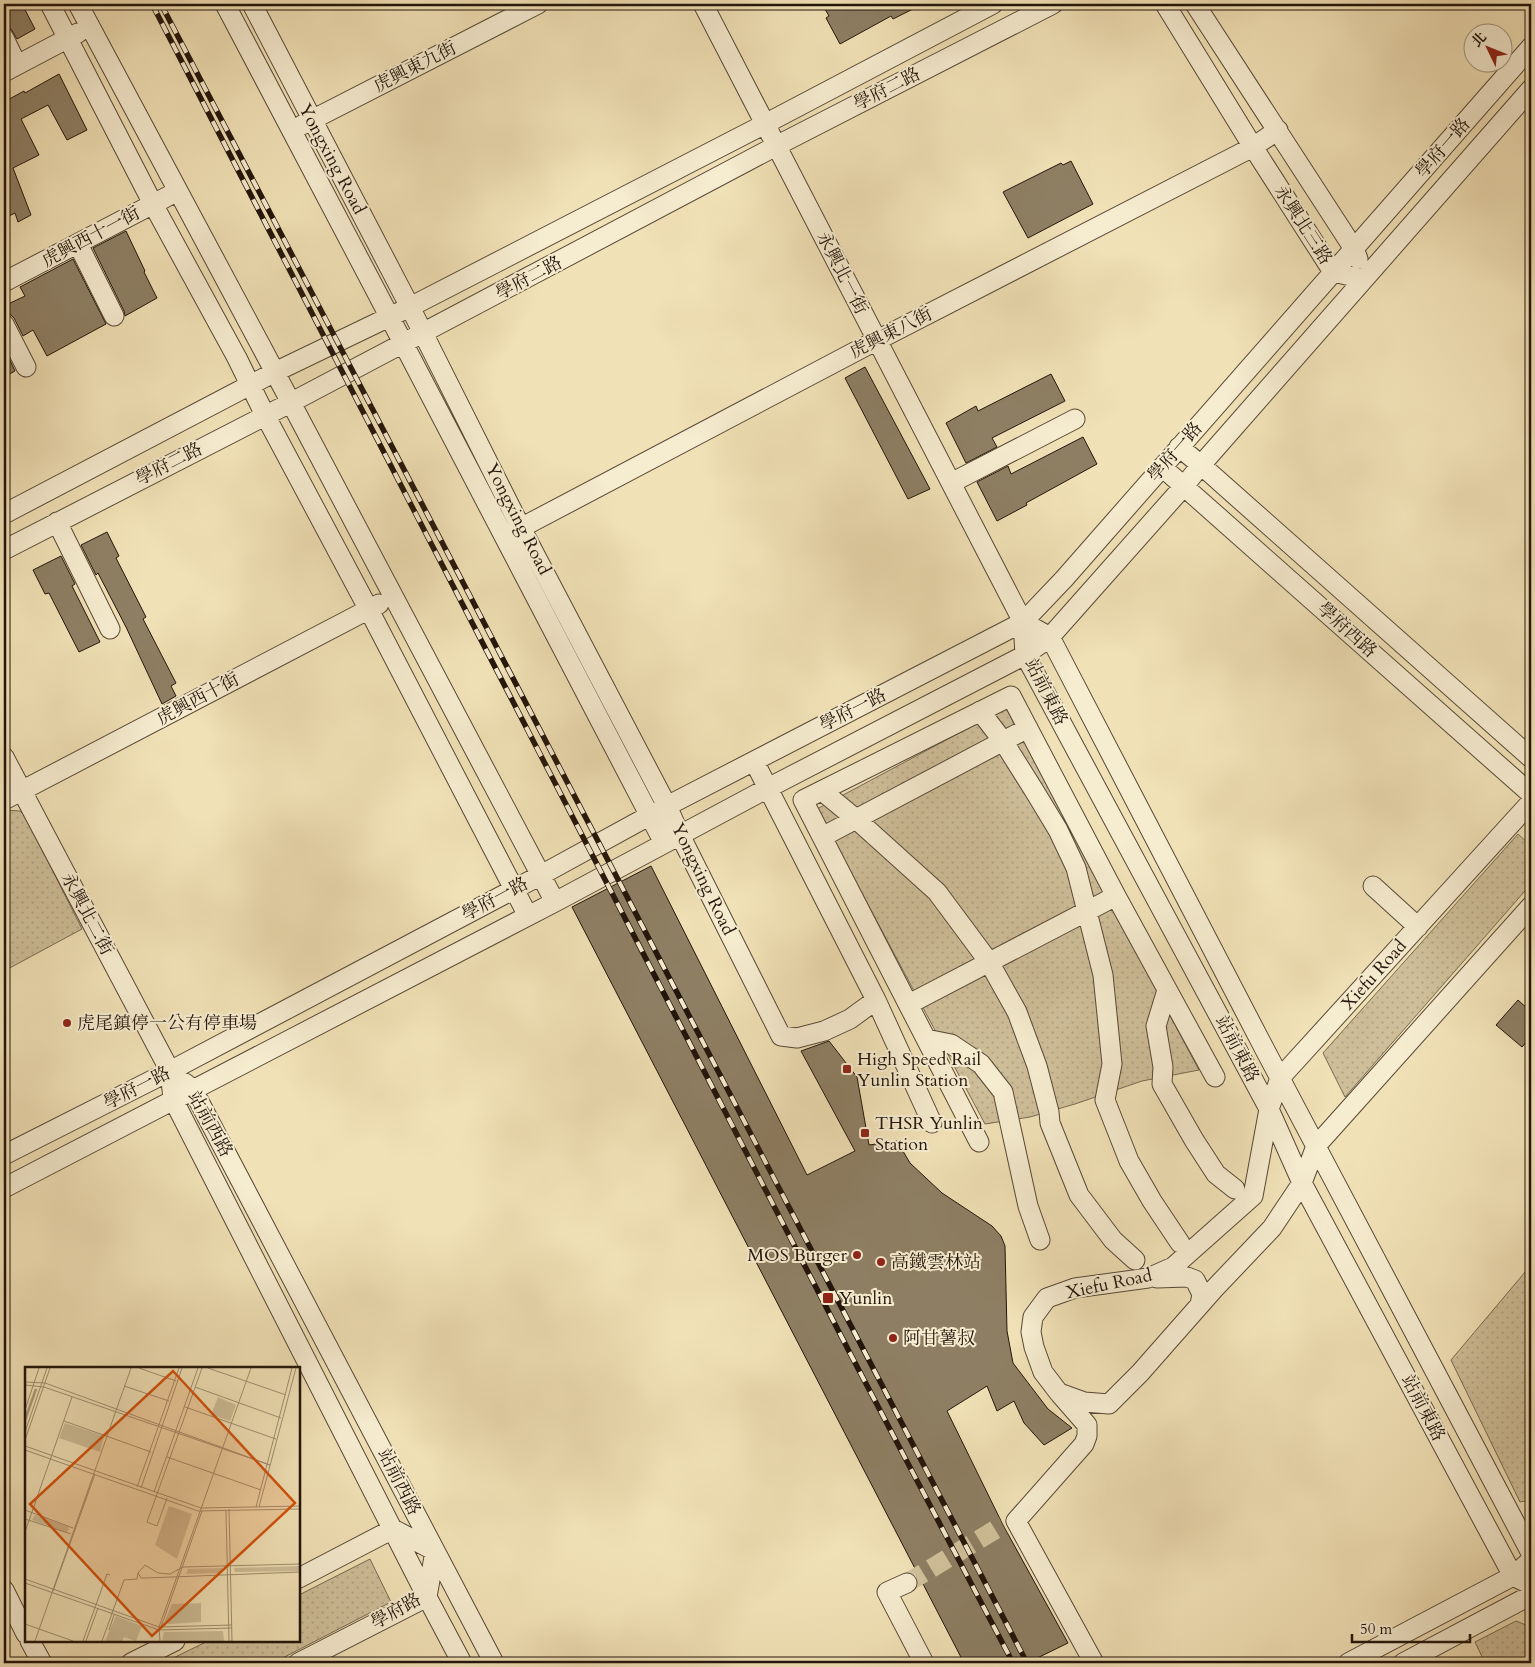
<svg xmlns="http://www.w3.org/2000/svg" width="1535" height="1667" font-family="Cardo,'Noto Serif TC',serif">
  <defs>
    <pattern id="green-dots" width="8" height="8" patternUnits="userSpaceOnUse" patternTransform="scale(1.25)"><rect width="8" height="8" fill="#cebe99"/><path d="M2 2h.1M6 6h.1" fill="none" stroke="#b1a282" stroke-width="1.8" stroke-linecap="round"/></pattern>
  </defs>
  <rect width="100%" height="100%" fill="#f1e1b6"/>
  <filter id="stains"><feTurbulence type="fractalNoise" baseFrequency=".004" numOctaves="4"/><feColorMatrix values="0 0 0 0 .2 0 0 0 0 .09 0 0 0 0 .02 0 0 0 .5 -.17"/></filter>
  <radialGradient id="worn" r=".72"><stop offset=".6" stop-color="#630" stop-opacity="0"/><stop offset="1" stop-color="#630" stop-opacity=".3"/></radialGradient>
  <!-- green -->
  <path fill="url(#green-dots)" stroke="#786a52" d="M1006 708 1199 1070 1142 1081 1075 1104 1030 1117 985 1124 817 809Z
    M6 810 20 811 25 816 82 929 4 971V811Z
    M1518 834 1531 846V884L1345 1097 1323 1053Z
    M1531 1265V1500L1520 1502 1451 1360Z
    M370 1559 391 1602 273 1663H163L208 1641H299V1595Z
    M1516 1621 1531 1627V1663H1485L1475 1642Z"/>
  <!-- building -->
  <path fill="#8e7f64" stroke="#23150b" d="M4 4H22L35 29 17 39 11 29 5 27 4 24Z
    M822 4H923L893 19 891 16 840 44 826 18 829 16Z
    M59 74 87 130 67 140 48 105 21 119 39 155 13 168 31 215 18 222 15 213 7 217 4 210V102L24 91 25 93Z
    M1071 161 1093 204 1028 238 1003 192 1061 163 1063 165Z
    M126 231 145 271 144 272 157 298 125 316 124 311 93 248Z
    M73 259 106 324 47 356 33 330 23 336 14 318 10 314 4 313V306L25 296 20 287Z
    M4 348 15 371 4 377Z
    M865 367 930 489 908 499 845 378Z
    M1051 374 1065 401 992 438 997 447 966 463 946 423 976 406 978 411Z
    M1083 437 1097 464 1026 503 1027 505 997 521 977 482 1008 466 1011 474Z
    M107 532 119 556 116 558 146 617 143 619 176 683 171 686 176 696 162 704 126 627 98 573 96 575 81 545Z
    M61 556 75 584 72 586 100 642 79 652 49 593 45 594 33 570Z
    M651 866 807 1175 855 1151 801 1051 829 1041 857 1077 869 1145 897 1141 910 1163 942 1193 992 1226 1001 1236 1005 1246 1007 1331 1013 1363 1048 1409 1072 1428 1044 1445 1024 1423 1014 1401 997 1411 987 1386 947 1411 1003 1525 1068 1643 1027 1663H964L572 907Z
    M1518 1000 1531 1012V1037L1522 1047 1496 1025Z"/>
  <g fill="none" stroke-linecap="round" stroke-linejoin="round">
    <!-- minor-tunnel -->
    <path stroke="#d2c29c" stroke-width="19" stroke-dasharray="19 9" stroke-linecap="butt" d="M907 1583 1003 1525"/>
    <!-- minor casing -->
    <g stroke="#564836" stroke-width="21">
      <path id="minor" d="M50 4 153 204 237 358 265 415 369 610 528 916
        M78 4 261 346 555 902
        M225 4 376 291 664 843
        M252 4 410 307 521 528 667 806 680 835 781 1036 797 1038 824 1031 850 1019 876 1000 754 761
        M703 4 1023 622 1025 655 1269 1109 1302 1183 1513 1576 1531 1585
        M1165 4 1253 147 1333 272 1364 279
        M1195 4 1354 249 1358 259
        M4 38 17 65
        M4 72 78 33
        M302 125 538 4
        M78 244 114 316
        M4 282 178 191
        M4 324 26 367
        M1179 447 1201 465 1531 758
        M1162 467 1531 794
        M951 483 1075 419
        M4 514 275 372 410 307 765 124 993 4
        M57 522 110 629
        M511 533 864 347 1253 147 1278 130
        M4 550 290 403 776 146 1053 4
        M1023 622 1050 637 1264 1048 1531 1553
        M980 711 1003 741 1035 792 1058 830 1076 868 1103 975 1112 1064 1105 1100 1129 1161 1152 1201 1180 1243
        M4 757 170 1071 173 1099 427 1597 462 1663
        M822 791 856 819 937 892 989 962 1017 1012 1037 1066 1049 1112 1050 1123 1079 1195 1113 1240 1135 1260
        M4 800 379 604
        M1531 802 1280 1078 1269 1109 1253 1196 1173 1267 1148 1278 1075 1288 1047 1298 1033 1317 1031 1332 1034 1347 1043 1372 1059 1393 1084 1402 1109 1404 1140 1373 1214 1289 1272 1228 1302 1183 1316 1146 1531 906
        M822 837 1028 728
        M1373 886 1418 927
        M1167 990 1156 1026 1163 1067 1162 1084 1194 1140 1216 1174 1235 1189
        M876 1000 932 1123
        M909 1004 1116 896
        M926 1039 951 1044 981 1064 1003 1092 1028 1206 1040 1240
        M185 1083 193 1090 494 1663
        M979 1142 803 800 1011 696 1116 896 1215 1077
        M4 1155 170 1071 541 875 667 806 1023 622 1064 579 1531 47
        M4 1188 555 902 768 788 1025 655 1050 637 1184 486 1201 465 1531 89
        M1157 1278 1187 1277 1195 1280 1202 1294 1200 1305
        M1060 1394 1087 1425V1436L1084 1444 1016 1521 1094 1663
        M907 1583 887 1592 924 1663
        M4 1590 26 1634
        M30 1641 42 1663
        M131 1663 175 1641
        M298 1663 427 1597 435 1551 393 1529 299 1578
        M1348 1663 1513 1576 1531 1560
        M1403 1663 1531 1595"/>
    </g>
    <!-- minor -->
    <use href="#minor" stroke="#f6ecd0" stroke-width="19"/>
    <!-- rail casing -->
    <g stroke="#23150b" stroke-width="5.5">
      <path id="rail" d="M152 4 852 1357 1013 1663
        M161 4 1027 1663"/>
    </g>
    <!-- rail -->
    <use href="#rail" stroke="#f6ecd0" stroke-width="4" stroke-dasharray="11" stroke-linecap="butt"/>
  </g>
  <!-- markers -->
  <g fill="#8f2418" stroke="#f6ecd0" stroke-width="2">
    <circle cx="67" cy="1023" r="5"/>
    <rect x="842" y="1064" width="10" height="10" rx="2.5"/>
    <rect x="860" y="1128" width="10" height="10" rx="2.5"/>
    <circle cx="857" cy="1255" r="5"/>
    <circle cx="881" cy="1262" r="5"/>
    <rect x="822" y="1292" width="12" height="12" rx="2.5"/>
    <circle cx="893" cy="1338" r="5"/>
  </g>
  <g text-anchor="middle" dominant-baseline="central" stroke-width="4" stroke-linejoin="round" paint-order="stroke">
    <!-- street labels -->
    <g font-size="18" fill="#23150b" stroke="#f6ecd0">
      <text transform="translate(415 67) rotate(-27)">虎興東九街</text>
      <text transform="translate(887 89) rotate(-27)">學府二路</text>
      <text transform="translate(1443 148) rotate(-49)">學府一路</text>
      <text transform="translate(332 159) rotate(62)">Yongxing Road</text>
      <text transform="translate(1303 225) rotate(57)">永興北三路</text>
      <text transform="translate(91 237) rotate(-28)">虎興西十一街</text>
      <text transform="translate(842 273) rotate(63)">永興北一街</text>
      <text transform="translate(529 278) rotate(-28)">學府二路</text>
      <text transform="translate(891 333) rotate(-27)">虎興東八街</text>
      <text transform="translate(1175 452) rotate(-49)">學府一路</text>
      <text transform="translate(169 464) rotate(-27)">學府二路</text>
      <text transform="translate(518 519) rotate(63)">Yongxing Road</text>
      <text transform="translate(1347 630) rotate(42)">學府西路</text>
      <text transform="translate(1046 692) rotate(63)">站前東路</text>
      <text transform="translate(198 699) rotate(-28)">虎興西十街</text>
      <text transform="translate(853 710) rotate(-27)">學府一路</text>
      <text transform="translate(703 879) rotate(64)">Yongxing Road</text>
      <text transform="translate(495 899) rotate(-28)">學府一路</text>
      <text transform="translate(87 914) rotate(62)">永興北二街</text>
      <text transform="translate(1374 975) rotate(-48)">Xiefu Road</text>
      <text transform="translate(1237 1049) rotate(62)">站前東路</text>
      <text transform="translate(137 1088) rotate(-27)">學府一路</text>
      <text transform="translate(210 1124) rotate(61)">站前西路</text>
      <text transform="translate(1109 1284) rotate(-12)">Xiefu Road</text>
      <text transform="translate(1423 1408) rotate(62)">站前東路</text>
      <text transform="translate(399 1482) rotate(63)">站前西路</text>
      <text transform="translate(396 1611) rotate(-29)">學府路</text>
    </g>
    <!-- poi labels -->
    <g font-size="18" fill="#23150b" stroke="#f6ecd0" text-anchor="start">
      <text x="77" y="1023">虎尾鎮停一公有停車場</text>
      <text x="857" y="1059">High Speed Rail<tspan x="857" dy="21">Yunlin Station</tspan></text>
      <text x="875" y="1123">THSR Yunlin<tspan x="875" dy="21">Station</tspan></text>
      <text x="847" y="1255" text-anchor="end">MOS Burger</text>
      <text x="891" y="1262">高鐵雲林站</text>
      <text x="839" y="1298">Yunlin</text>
      <text x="903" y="1338">阿甘薯叔</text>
    </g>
  </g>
  <!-- overview -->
  <g transform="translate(25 1367)">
    <rect width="275" height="275" fill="#f1e1b6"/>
    <path d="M193 30 211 38 205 54 186 48ZM40 56 79 69 75 85 34 71ZM144 139 167 147 152 192 130 178ZM10 148 44 160 42 166 7 153ZM275 199V204L210 205 209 201ZM197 201V206L161 207 163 202ZM176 236V255L144 257 140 254 147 237ZM91 249 117 259 111 274 99 270 97 274H80ZM198 264 199 274H137L139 265Z" fill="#cebe99"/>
    <path fill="none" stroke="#ab9c7c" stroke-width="2.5" d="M0 53 11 22"/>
    <path fill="none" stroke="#9f8f72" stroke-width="1" d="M114 1 151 14M183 1 261 28M0 15 20 16 245 98M0 18 19 20 245 98M99 19 144 34M170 20 256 51M160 40 251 72M0 43 14 1M39 54 126 85M0 65 22 1M0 73 25 1M0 79 176 141 275 139M0 83 173 144 275 142M142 90 236 123M112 120 154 1M116 121 157 1M129 125 173 1M142 131 132 159 122 155 177 1M231 140 267 1M234 140 271 1M204 142 207 274M0 143 48 161M201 144 204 274M0 152 46 167M0 165 47 30M275 197 158 200 145 207 133 206 120 198 113 206 116 211H121L275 205M0 212 134 260 207 258M0 216 134 263 207 261M28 224 70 107M0 257 48 274M136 260 177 144M84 263 89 248M10 274 106 1M58 274 82 207 85 208M61 274 73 241M77 274 99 213 112 212 113 206M135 274 134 260 226 1"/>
    <path fill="#d4520c" fill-opacity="0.15" stroke="#d4520c" stroke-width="2.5" d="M148 4 270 136 127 269 5 137Z"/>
    <rect width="275" height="275" fill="none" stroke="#23150b" stroke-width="2.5"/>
  </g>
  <!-- margin -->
  <rect width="1535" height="1667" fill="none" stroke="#f1e1b6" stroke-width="20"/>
  <rect x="5" y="5" width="1525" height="1657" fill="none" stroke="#23150b" stroke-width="2.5"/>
  <rect x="10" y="10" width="1515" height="1647" fill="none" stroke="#23150b"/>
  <!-- north arrow -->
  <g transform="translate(1488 48) rotate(313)"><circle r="24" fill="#f6ecd0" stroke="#a29681"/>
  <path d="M0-4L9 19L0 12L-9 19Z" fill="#8f2418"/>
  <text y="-8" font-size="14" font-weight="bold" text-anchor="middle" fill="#23150b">北</text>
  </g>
  <!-- scale -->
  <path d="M1352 1634v8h118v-8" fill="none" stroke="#23150b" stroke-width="2.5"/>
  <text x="1360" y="1634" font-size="15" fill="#23150b" stroke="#f6ecd0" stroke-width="4" paint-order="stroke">50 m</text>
  <rect width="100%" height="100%" filter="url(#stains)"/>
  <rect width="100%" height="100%" fill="url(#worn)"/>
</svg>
